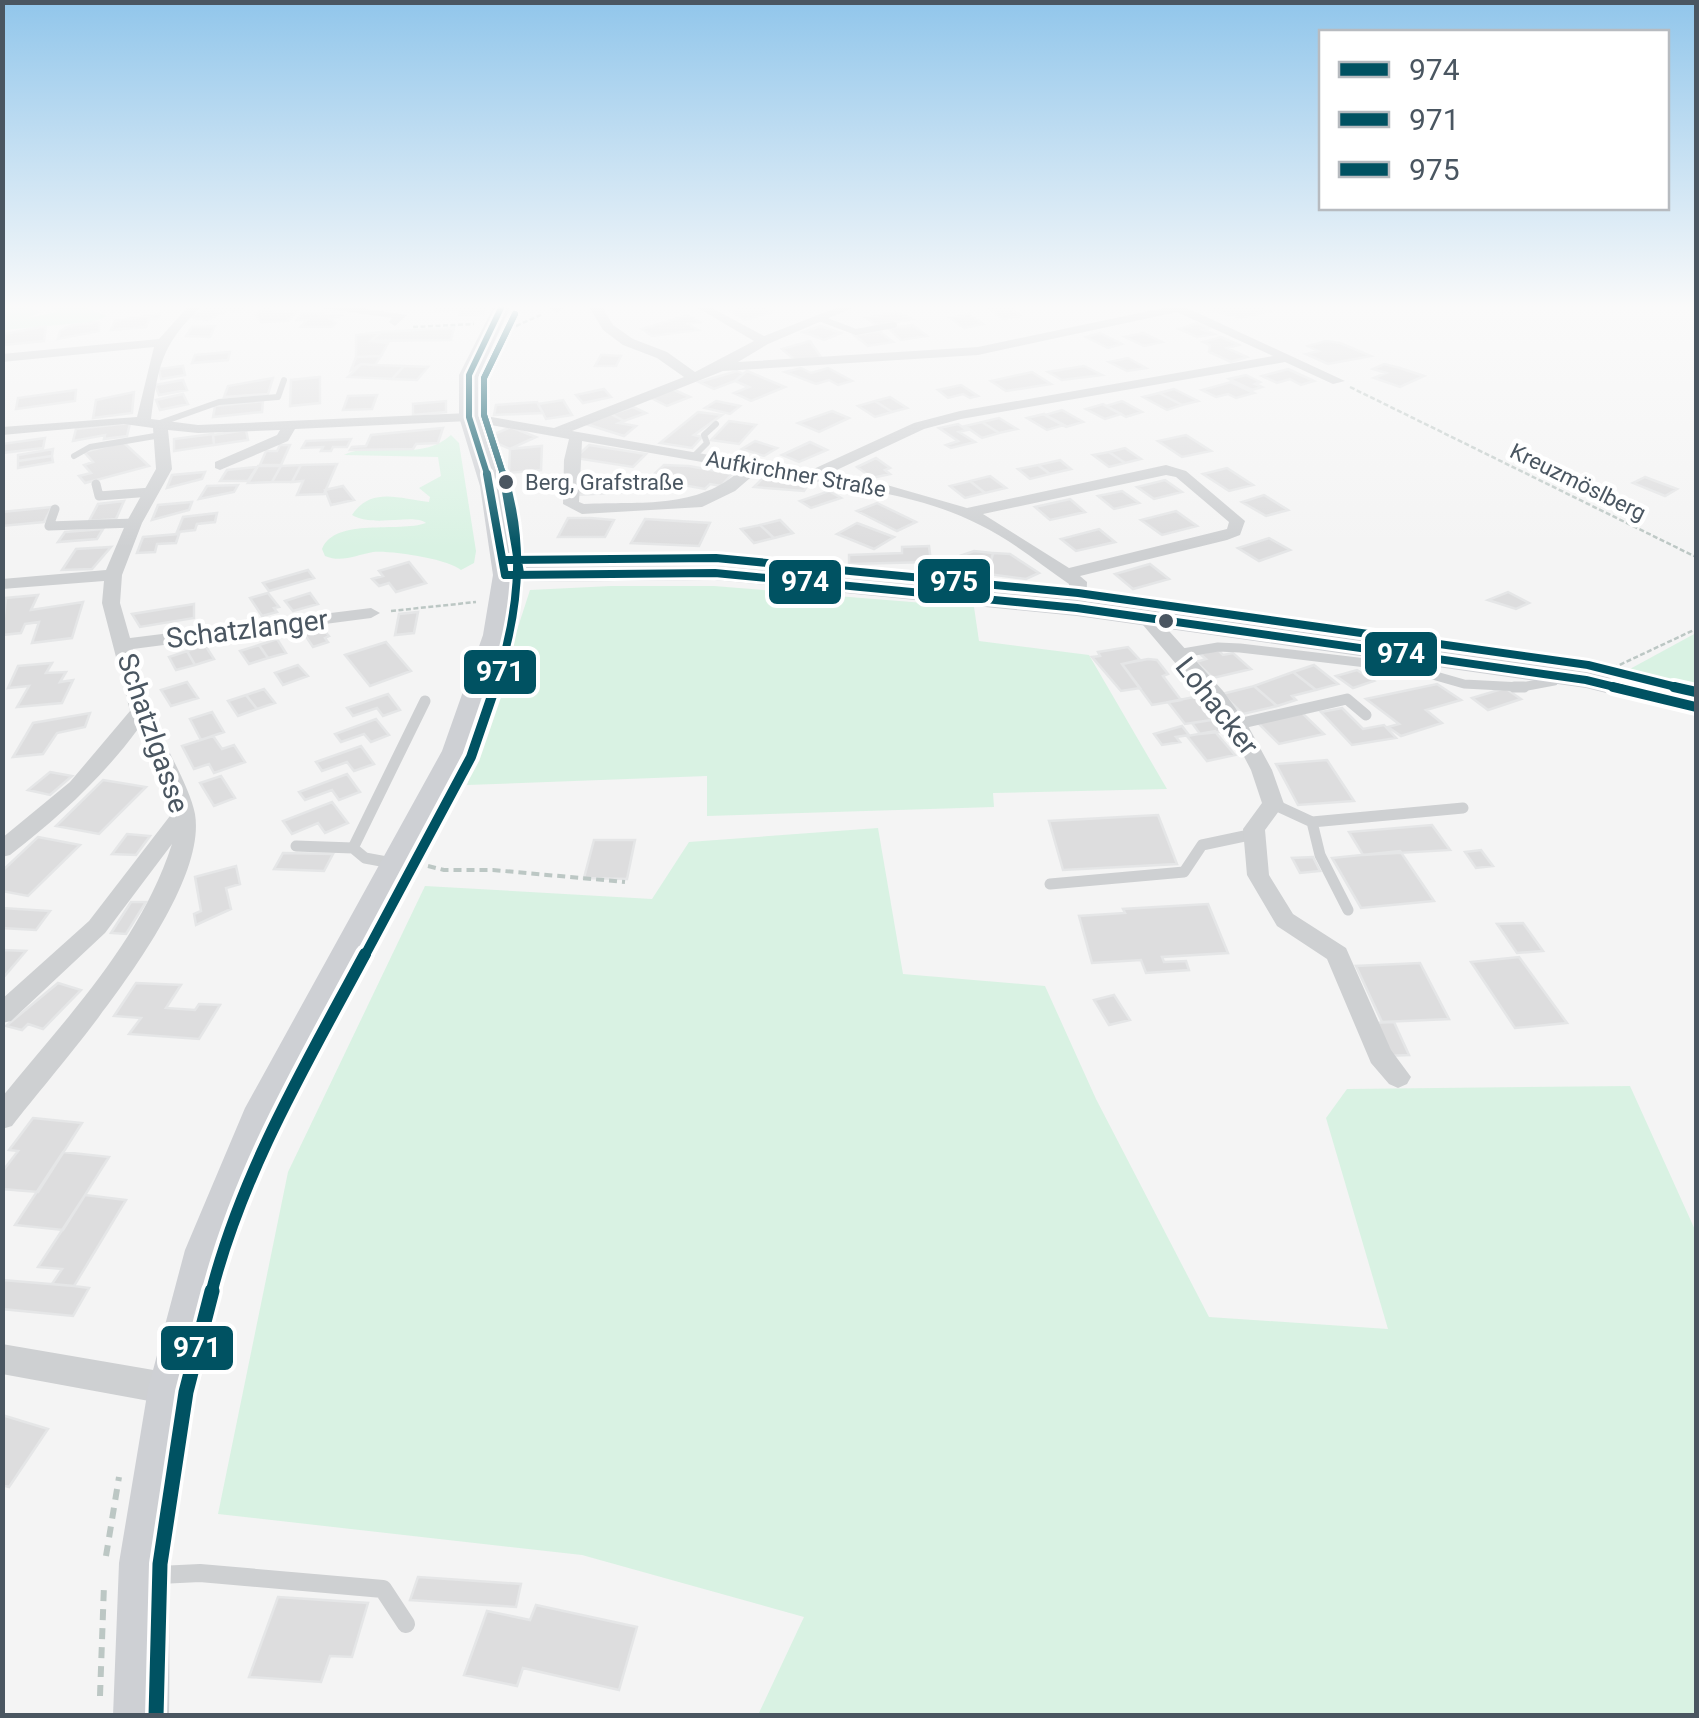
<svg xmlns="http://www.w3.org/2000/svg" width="1699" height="1718" font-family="Roboto,sans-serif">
  <rect width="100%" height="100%" fill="#f4f4f4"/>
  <!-- green -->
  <path fill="#d9f2e3" d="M3 308H28L41 312 27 318 58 312 51 308H85L108 316 92 322 3 330Z
    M451 435 459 443 476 551 474 563 461 570C449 559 390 550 373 552 356 555 342 563 325 556L322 549C335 517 399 533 426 523 414 513 374 528 352 515 371 486 400 499 429 502L430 497 419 488 441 476 438 457 344 455C377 439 418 464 451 435Z
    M611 586H714L974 607 979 641 1089 655 1167 789 993 793 994 807 707 816V776L467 785 530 590Z
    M1696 633V699L1629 683 1617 676Z
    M878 828 903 974 1045 986 1096 1099 1209 1317 1388 1329 1326 1118 1347 1089 1630 1086 1696 1232V1715H758L804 1617 582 1555 218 1514 288 1172 425 886 652 899 689 842Z"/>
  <!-- building -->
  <path fill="#ddddde" stroke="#e5e6e7" stroke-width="2.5" d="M207 308H243L236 311 220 308 215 310 224 312 207 320 189 317Z
    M435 308H484L483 314 459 315 460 310 434 311Z
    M745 308H764L773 312 745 320 730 311Z
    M989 308H1010L1021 316 1002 319Z
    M1218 308H1261L1269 311 1242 318 1209 310Z
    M263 309 274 310 298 311 287 321 261 322 256 315Z
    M896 312 912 319 878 326 866 318Z
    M303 313H323L321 315H343L330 319 336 323 331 327H301L307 320H297Z
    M160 314 159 318 149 319 146 327 111 330 115 321Z
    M969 314 983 324 964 328 950 318Z
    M688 315 700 322 688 324 698 330 652 336 642 329Z
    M99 322V331L58 339 60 331 69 326Z
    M1197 323 1210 328 1204 330 1214 334 1197 337 1179 329Z
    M913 325 927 336 901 340 888 328Z
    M46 326 44 341 3 345 5 334Z
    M215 326 210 337 186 336 192 327Z
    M820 326 841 333 824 340 803 332Z
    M454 328 451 340 371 341 381 332Z
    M879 331 893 342 868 346 854 335Z
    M381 332 371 341 388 343 381 356 356 357V335Z
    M1100 333 1122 344 1108 348 1086 337Z
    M1143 333 1162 342 1144 346 1125 337Z
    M1221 337 1239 345 1227 348 1247 357 1231 362 1209 352 1210 345 1203 342Z
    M810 341 821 357 796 361 782 349Z
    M1326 341 1340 343 1371 356 1328 364 1306 354 1318 351 1308 346Z
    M230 352 228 360 192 363 195 355Z
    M601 355H604L621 356 616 366H595Z
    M381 356 375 365 361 364 351 370 356 357Z
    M1128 358 1146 368 1127 371 1109 362Z
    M361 364 375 365 404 366 392 379 348 377Z
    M1384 364 1400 368 1424 376 1400 387 1374 378 1386 373 1373 369Z
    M183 366 185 375 161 379 159 369Z
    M404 366 428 367 417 380 392 379Z
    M1084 366 1102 375 1062 380 1048 372Z
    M801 368 811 373 828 368 852 381 838 385 829 380 816 384 785 372Z
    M1288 369 1314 381 1301 385 1290 379 1277 383 1262 376Z
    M737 371 743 374 735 381 714 389 699 382Z
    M747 371 785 387 751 401 734 393 749 387 735 381Z
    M1032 372 1051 384 1006 391 991 381Z
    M1246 375 1260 382 1255 384 1262 387 1252 390 1229 379Z
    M320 377V403L290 406 291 380Z
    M273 378 268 394 224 397 228 386Z
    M183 380 187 390 159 395 155 385Z
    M1231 382 1254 393 1236 398 1228 394 1216 397 1202 390Z
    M961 385 978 396 970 398 963 394 948 398 938 390Z
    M604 389 611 397 583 403 576 395Z
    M672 389 690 397 667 406 649 397Z
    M1174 389 1198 401 1182 405 1159 393Z
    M76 390 75 401 16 409 18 398Z
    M134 392 132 413 93 418 96 400Z
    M1159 393 1182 405 1167 410 1143 397Z
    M183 394 188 404 160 410 156 400Z
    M377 395 372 409 343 410 348 396Z
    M890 397 907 408 892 412 875 401Z
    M563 400 572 415 546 419 538 404Z
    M263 401 262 412 213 417 215 406Z
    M446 401V412L413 415V404Z
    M716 401 740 406 730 414 705 408Z
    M875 401 892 412 875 417 858 406Z
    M1122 401 1142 412 1126 417 1106 406Z
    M537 402 543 413 494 415 496 405Z
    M1103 404 1106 406 1121 414 1105 419 1086 409Z
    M633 407 646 413 624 421 611 414Z
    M1062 410 1083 422 1066 427 1045 415Z
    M832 411 849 418 819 432 798 423Z
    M698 412 722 415 694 435 702 437 692 448 660 443Z
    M611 414 624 421 619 423 636 426 624 436 586 424Z
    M1044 414 1045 415 1064 425 1047 430 1027 418Z
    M999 418 1017 429 999 433 982 422Z
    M729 421 756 425 739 444 711 440Z
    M982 422 999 433 982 438 965 426Z
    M130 423 127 436 104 439 105 435 73 441 76 429Z
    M958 424 967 430 959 432 975 442 951 448 946 445 958 441 939 428Z
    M511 427 536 437 510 449 485 438Z
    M443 428 438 443 416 444 413 449 350 450 352 447 366 446 371 435Z
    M246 430 248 440 214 445 213 435Z
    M213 434 214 445 174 451V439Z
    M1186 435 1211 451 1182 457 1158 441Z
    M45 438 43 448 2 453V444Z
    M351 439 347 447H333L331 451H321L323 447 302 448 306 441Z
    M755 441 777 448 764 456 742 449Z
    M123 442 149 466 85 483 79 476 91 473 84 465 93 462 84 452Z
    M810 442 827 450 799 462 782 455Z
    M280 445H290L281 465H260L266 451H277Z
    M589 445 646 454 633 467 575 458Z
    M542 446 541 470 509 473 510 449Z
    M1125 448 1141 459 1125 463 1109 452Z
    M53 449 52 456 18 461V455Z
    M1109 452 1125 463 1109 467 1093 455Z
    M52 456 53 462 18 468V461Z
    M876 458 890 468 885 470 890 474 872 478 857 467Z
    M1060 460 1071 469 1050 474 1038 465Z
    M337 464 324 494 297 495 303 481 292 482 301 465Z
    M301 465 292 482H272L281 466Z
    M664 465 689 466 732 474 721 486 710 484 705 489 649 479Z
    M1038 465 1050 474 1030 479 1018 469Z
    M258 466H281L272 482 248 483Z
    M257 467 248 481H220L227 470Z
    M1227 468 1253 485 1229 491 1203 474Z
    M205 472 202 479 167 488 172 475Z
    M765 476 809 484 804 491 754 487Z
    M990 476 1006 488 985 493 970 481Z
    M1645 477 1677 489 1665 496 1633 483Z
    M1165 480 1182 492 1154 499 1137 487Z
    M627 481 626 492 578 495 580 483Z
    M970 481 985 493 965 498 950 486Z
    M238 485 234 492 199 499 207 486Z
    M343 486 354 500 331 505 325 490Z
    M829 491 841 498 811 508 800 501Z
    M1122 491 1139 503 1114 509 1098 496Z
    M1264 495 1288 510 1266 516 1242 502Z
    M1070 499 1085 512 1050 520 1035 507Z
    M124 501 116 519 89 521 98 504Z
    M192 502 189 510 152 520 158 505Z
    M877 503 916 522 897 531 857 511Z
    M52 507 44 522 2 526V512Z
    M1176 511 1197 526 1162 535 1141 520Z
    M217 513 215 522 197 524 195 530 177 532 183 517Z
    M568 518H591L614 520 605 537H558Z
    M645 519 710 523 699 546 631 543Z
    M780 520 793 533 774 538 760 525Z
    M857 523 894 537 874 549 837 534Z
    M760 525 774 538 754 543 741 529Z
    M103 529 97 539 58 542 65 532Z
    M1099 529 1115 542 1076 551 1061 539Z
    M179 534 176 543 157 544 155 552 137 553 143 537Z
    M1269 538 1290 550 1259 561 1238 548Z
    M929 546 931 562 849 564V555L902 553V547Z
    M111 547 92 569 62 570 76 549Z
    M974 551 993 553 988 574 953 571 939 563Z
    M993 553 1010 554 1039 573 1026 579 988 574Z
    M409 562 426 583 396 592 389 583 379 586 372 579 383 576 379 571Z
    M1150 564 1169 579 1133 589 1115 574Z
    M308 570 314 578 269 591 263 583Z
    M1508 592 1529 603 1516 609 1488 600Z
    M268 593 279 607 274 608 277 612 262 616 250 598Z
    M310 593 318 604 293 611 285 601Z
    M38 595 31 610 83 602 72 638 32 643 39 622 25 624 21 633 2 635 6 598Z
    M194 604V618L140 627 132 614Z
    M418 612 414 633 395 635 399 614Z
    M321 627 329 636 325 638 328 642 313 647 303 632Z
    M277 639 286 653 268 658 259 645Z
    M386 642 411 671 370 686 345 655Z
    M205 645 214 659 195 665 187 651Z
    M259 645 268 658 249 664 240 651Z
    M1128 647 1140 660 1122 664 1140 688 1121 691 1092 657 1100 656 1098 652Z
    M1217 649 1223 655 1233 653 1251 669 1213 678 1196 662 1206 659 1200 654Z
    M187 651 195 665 176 670 169 657Z
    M1148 659 1157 660 1168 674 1163 676 1181 700 1152 705 1122 664Z
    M52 663 46 673 66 672 60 682 73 680 62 703 17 707 29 686 8 688 18 666Z
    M298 665 308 676 283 685 275 673Z
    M1314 665 1338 684 1316 690 1293 672Z
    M1357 670 1374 681 1353 688 1336 676Z
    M1293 672 1316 690 1292 696 1296 700 1277 706 1254 686Z
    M187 682 198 698 171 706 161 690Z
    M1437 684 1461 700 1426 710 1442 723 1401 736 1388 727 1399 724 1366 699Z
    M1254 686 1277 706 1243 714 1222 694Z
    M1505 688 1521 699 1488 710 1472 698Z
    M264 689 275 703 257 709 246 695Z
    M388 694 400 710 383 716 377 708 353 716 347 708Z
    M246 695 257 709 238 716 228 701Z
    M1199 696 1218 719 1185 724 1168 702Z
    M1342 708 1363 729 1384 725 1396 738 1352 745 1321 712Z
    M1300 711 1324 734 1279 744 1257 722Z
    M212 712 224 732 201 740 190 719Z
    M90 713 85 727 57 733 43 754 13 757 33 723Z
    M376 719 389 735 371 742 364 734 341 742 335 734Z
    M1218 719 1229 731 1200 734 1192 723Z
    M1182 726 1189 735 1176 737 1180 742 1162 745 1154 734Z
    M1215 731 1217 734 1235 755 1207 761 1187 736Z
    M213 736 222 749 234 745 245 762 214 773 209 764 194 769 182 746Z
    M361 746 374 764 354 771 347 762 322 771 316 762Z
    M1327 760 1354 801 1298 805 1276 764Z
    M50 772 72 776 50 795 28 790Z
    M347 774 360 792 339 800 332 790 305 800 299 792Z
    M221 776 235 798 214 806 200 783Z
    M103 780 146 787 99 834 56 826Z
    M332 802 348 823 325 833 318 823 292 834 283 821Z
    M1158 815 1177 864 1063 870 1049 821Z
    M1432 825 1450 850 1363 855 1349 832Z
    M127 834 150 836 136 855 112 854Z
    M38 837 80 845 28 896 2 891V871Z
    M594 840H635L627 879 584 878Z
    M1481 850 1493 866 1476 868 1465 852Z
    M1400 851 1434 901 1361 908 1332 858Z
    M283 853 333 854 324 871 274 869Z
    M1313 857 1320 871 1300 873 1292 858Z
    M236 866 240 884 226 888 231 909 196 925 194 914 201 911 195 877Z
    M131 902H146L126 934 111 933Z
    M1208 904 1228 953 1162 957 1164 962 1186 961 1189 970 1146 973 1141 960 1092 963 1079 916 1125 913 1123 909Z
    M2 908 50 911 36 930 2 928Z
    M1523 923 1543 951 1517 953 1497 924Z
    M2 950 26 951 2 979Z
    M1519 957 1567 1023 1515 1028 1471 962Z
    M1420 963 1449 1019 1382 1022 1356 966Z
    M58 983 81 990 43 1029 28 1024 22 1030 6 1026Z
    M136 983 181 985 166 1008 195 1010 199 1004 220 1005 199 1039 129 1034 141 1018 114 1016Z
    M1114 995 1130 1020 1109 1025 1094 1000Z
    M1394 1022 1409 1055 1385 1056 1370 1023Z
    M33 1118 82 1123 38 1192 2 1189V1172L18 1151 9 1150Z
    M63 1152 109 1157 63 1230 15 1225Z
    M85 1195 126 1200 74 1286 52 1284 62 1269 38 1267Z
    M2 1280 74 1286 89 1288 73 1316 2 1309Z
    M2 1415 48 1429 9 1487 2 1485Z
    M418 1577 521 1584 516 1607 410 1600Z
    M278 1597 368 1603 352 1657 330 1656 321 1682 249 1677Z
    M536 1605 637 1627 619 1690 523 1668 517 1686 464 1675 487 1611 530 1620Z"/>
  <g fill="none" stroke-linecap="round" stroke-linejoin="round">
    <!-- path-far2 -->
    <path stroke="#bcc7c4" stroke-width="2.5" stroke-dasharray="5 2.5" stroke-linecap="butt" d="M516 326 543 314
      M413 327 474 324
      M1350 387 1696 557
      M391 611 476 602
      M1613 668 1696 629"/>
    <!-- path-far1 -->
    <path stroke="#bcc7c4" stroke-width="4" stroke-dasharray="8 5" stroke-linecap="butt" d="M428 866 444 870H493L625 882"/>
    <!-- path -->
    <path stroke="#bcc7c4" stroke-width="6" stroke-dasharray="11 8" stroke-linecap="butt" d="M106 1556 119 1477
      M100 1696 104 1585"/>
    <!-- lane-far3 -->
    <path stroke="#ced0d2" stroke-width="6" d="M819 318 856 332 894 325
      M160 423 219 402 278 397 284 380
      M74 456 90 447 161 435
      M694 456 707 443 704 435 716 424"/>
    <!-- lane-far2 -->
    <path stroke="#ced0d2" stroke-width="9" d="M96 484 99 496 151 492
      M55 509 49 526 134 523
      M1177 654 1218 647 1240 648 1408 668 1464 684 1522 687 1554 681 1556 675"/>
    <!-- lane-far1 -->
    <path stroke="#ced0d2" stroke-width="11" d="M1514 687H1524
      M1238 724 1347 699 1366 715
      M1273 804 1312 822 1463 808
      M1312 822 1320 855 1348 910
      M296 846 353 848 365 858 392 863
      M353 848 425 701
      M1050 884 1184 872 1202 845 1254 834"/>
    <!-- lane -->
    <path stroke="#ced0d2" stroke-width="18" d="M159 1575 200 1573 383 1589 406 1624"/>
    <!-- street -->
    <path fill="#ced0d2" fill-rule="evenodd" d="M187 308H200C161 345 158 367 151 419L198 425 469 413 554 428 684 377 657 358 623 345 603 330 590 308H603L613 325 633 339 667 352 695 372 754 341 698 308H712L764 336 836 308H852L768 344 738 362 978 347 1163 308H1187L1345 381 1333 384 1285 362 961 419 924 429 826 475 887 485 967 508 1166 465 1186 471 1245 521 1240 535 1227 540 1080 576 1087 582 1086 608 1077 613 1068 608 1069 584C1040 564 1011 540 980 525 912 490 830 485 757 472L735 491 702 507 582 514 563 504 564 460 569 439 469 421 295 429 288 441 220 470 215 468V462L277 435 280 430 198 433 168 430 172 469 142 523 122 575 120 603 130 638 371 608 380 613 371 618 133 649C139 671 143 694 152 715 163 743 190 787 195 814 209 899 63 1060 12 1126L2 1129V1097C66 1018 140 943 172 844L105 933 11 1021 2 1023V999L89 921 173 812 138 729C102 778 58 818 10 855L2 857V838L70 782 130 711 102 603 104 581 2 589V579L106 570 126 523 156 469 153 428 124 424 2 435V427L137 417 154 347 2 362V354L159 339ZM1177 312 1273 356 960 411 914 423 807 472 572 431 723 371 978 355ZM582 441 742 469C697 510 642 501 584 504L579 502ZM1166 475 1176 477 1229 522 1227 529 1069 568 983 514Z
      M322 308H361L407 315 395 326 389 322 392 318Z
      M550 308H563L557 312Z
      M1146 611 1152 612 1223 691 1247 724 1272 770 1284 804 1265 830 1269 875 1293 914 1346 948 1391 1050 1411 1077 1407 1084 1398 1088 1389 1084 1371 1063 1327 959 1277 926 1247 875 1243 829 1262 803 1251 770 1227 724 1143 625 1137 616Z
      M2 1344 171 1373 182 1378 187 1389 182 1400 171 1405 2 1374Z"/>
    <!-- secondary -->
    <path fill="#ced0d4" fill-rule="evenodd" d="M493 308H510L479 375V417L502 486 516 567 715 566 1077 600 1586 672 1696 699V715L1586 688 1077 616 715 580 516 582C490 778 362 943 279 1118 219 1246 180 1423 171 1564 168 1614 170 1665 169 1716H113L119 1563 148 1389 185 1250 245 1108 442 751 483 635 493 575 480 486 459 417V375Z"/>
    <!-- bus-1-far2 casing -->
    <g stroke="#fff" stroke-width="11">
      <path id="bus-1-far2" d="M488 477 469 417V375L501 308"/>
    </g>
    <!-- bus-1-far1 casing -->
    <g stroke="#fff" stroke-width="14">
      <path id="bus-1-far1" d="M487 474 505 575
        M505 575 715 573 1077 608 1586 680 1623 689"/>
    </g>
    <!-- bus-1 casing -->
    <g stroke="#fff" stroke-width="18">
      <path id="bus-1" d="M1613 687 1696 707"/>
    </g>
    <!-- bus-2-far4 casing -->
    <g stroke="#fff" stroke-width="11">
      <path id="bus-2-far4" d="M504 477 484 415V378L515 314"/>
    </g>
    <!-- bus-2-far3 casing -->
    <g stroke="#fff" stroke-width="14">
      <path id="bus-2-far3" d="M494 689C518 618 527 547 503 474"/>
    </g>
    <!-- bus-2-far2 casing -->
    <g stroke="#fff" stroke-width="18">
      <path id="bus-2-far2" d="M364 957 471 757 495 687"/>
    </g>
    <!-- bus-2-far1 casing -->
    <g stroke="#fff" stroke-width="20">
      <path id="bus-2-far1" d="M211 1294C242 1172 306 1064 365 954"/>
    </g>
    <!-- bus-2 casing -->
    <g stroke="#fff" stroke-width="22">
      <path id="bus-2" d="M156 1716 160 1564 186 1392 212 1291"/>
    </g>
    <!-- bus-3-far2 casing -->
    <g stroke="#fff" stroke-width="11">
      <path id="bus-3-far2" d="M504 477 484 415V378L515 314"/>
    </g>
    <!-- bus-3-far1 casing -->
    <g stroke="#fff" stroke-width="14">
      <path id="bus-3-far1" d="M503 474 520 573
        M505 560 716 558 1078 593 1588 665 1684 689"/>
    </g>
    <!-- bus-3 casing -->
    <g stroke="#fff" stroke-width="18">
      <path id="bus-3" d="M1674 687 1696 692"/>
    </g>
    <!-- bus-1-far2 -->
    <use href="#bus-1-far2" stroke="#005262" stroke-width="6"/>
    <!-- bus-1-far1 -->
    <use href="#bus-1-far1" stroke="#005262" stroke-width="8"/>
    <!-- bus-1 -->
    <use href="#bus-1" stroke="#005262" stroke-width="10"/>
    <!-- bus-2-far4 -->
    <use href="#bus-2-far4" stroke="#005262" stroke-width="6"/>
    <!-- bus-2-far3 -->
    <use href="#bus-2-far3" stroke="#005262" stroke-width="8"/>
    <!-- bus-2-far2 -->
    <use href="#bus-2-far2" stroke="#005262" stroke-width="10"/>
    <!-- bus-2-far1 -->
    <use href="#bus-2-far1" stroke="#005262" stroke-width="12"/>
    <!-- bus-2 -->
    <use href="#bus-2" stroke="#005262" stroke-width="15"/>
    <!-- bus-3-far2 -->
    <use href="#bus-3-far2" stroke="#005262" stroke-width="6"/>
    <!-- bus-3-far1 -->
    <use href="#bus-3-far1" stroke="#005262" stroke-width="8"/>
    <!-- bus-3 -->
    <use href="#bus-3" stroke="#005262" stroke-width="10"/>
  </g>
  <!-- sky -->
  <linearGradient id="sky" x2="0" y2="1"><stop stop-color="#91c6eb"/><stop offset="0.56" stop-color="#fafafa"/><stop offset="1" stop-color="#fafafa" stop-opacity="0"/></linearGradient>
  <rect width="1699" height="548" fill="url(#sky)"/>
  <!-- markers -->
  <g fill="#4a5661" stroke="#fff" stroke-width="4">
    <circle cx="506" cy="482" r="9"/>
    <circle cx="1166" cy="621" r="9"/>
  </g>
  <g text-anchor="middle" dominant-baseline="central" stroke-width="9" stroke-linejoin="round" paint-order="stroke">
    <!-- far-street labels -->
    <g font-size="22" fill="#4a5661" stroke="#fff">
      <text transform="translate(796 474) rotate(10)">Aufkirchner Straße</text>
      <text transform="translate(1578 482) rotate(26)">Kreuzmöslberg</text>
    </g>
    <!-- far-bus labels -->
    <g font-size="22" fill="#4a5661" stroke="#fff" text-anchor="start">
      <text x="525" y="482">Berg, Grafstraße</text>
    </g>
    <!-- street labels -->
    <g font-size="28" fill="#4a5661" stroke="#fff">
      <text transform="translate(247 629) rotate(-7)">Schatzlanger</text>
      <text transform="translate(1217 706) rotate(52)">Lohacker</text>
      <text transform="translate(153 733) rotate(71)">Schatzlgasse</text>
    </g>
  </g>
  <g stroke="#fff" stroke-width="4">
    <rect x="916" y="557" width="76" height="48" rx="10" fill="#005262"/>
    <rect x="767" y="558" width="76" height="48" rx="10" fill="#005262"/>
    <rect x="1363" y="630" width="76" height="48" rx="10" fill="#005262"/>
    <rect x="462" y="648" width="76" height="48" rx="10" fill="#005262"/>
    <rect x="159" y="1324" width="76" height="48" rx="10" fill="#005262"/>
  </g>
  <g font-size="28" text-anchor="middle" font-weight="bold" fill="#fff">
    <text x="954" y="591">975</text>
    <text x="805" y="591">974</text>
    <text x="1401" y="663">974</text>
    <text x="500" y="681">971</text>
    <text x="197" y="1357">971</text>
  </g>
  <!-- border -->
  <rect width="1699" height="1718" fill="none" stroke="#4a5661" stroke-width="10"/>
  <!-- legend -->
  <rect x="1319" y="30" width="350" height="180" fill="#ffffff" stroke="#b7bbc0" stroke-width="2.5"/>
  <rect x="1339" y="62" width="50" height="15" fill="#005262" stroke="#b7bbc0" stroke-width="2.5"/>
  <text x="1409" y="80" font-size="30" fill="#4a5661">974</text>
  <rect x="1339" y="112" width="50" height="15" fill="#005262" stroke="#b7bbc0" stroke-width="2.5"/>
  <text x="1409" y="130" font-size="30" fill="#4a5661">971</text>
  <rect x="1339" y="162" width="50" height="15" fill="#005262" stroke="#b7bbc0" stroke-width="2.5"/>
  <text x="1409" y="180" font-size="30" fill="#4a5661">975</text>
</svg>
